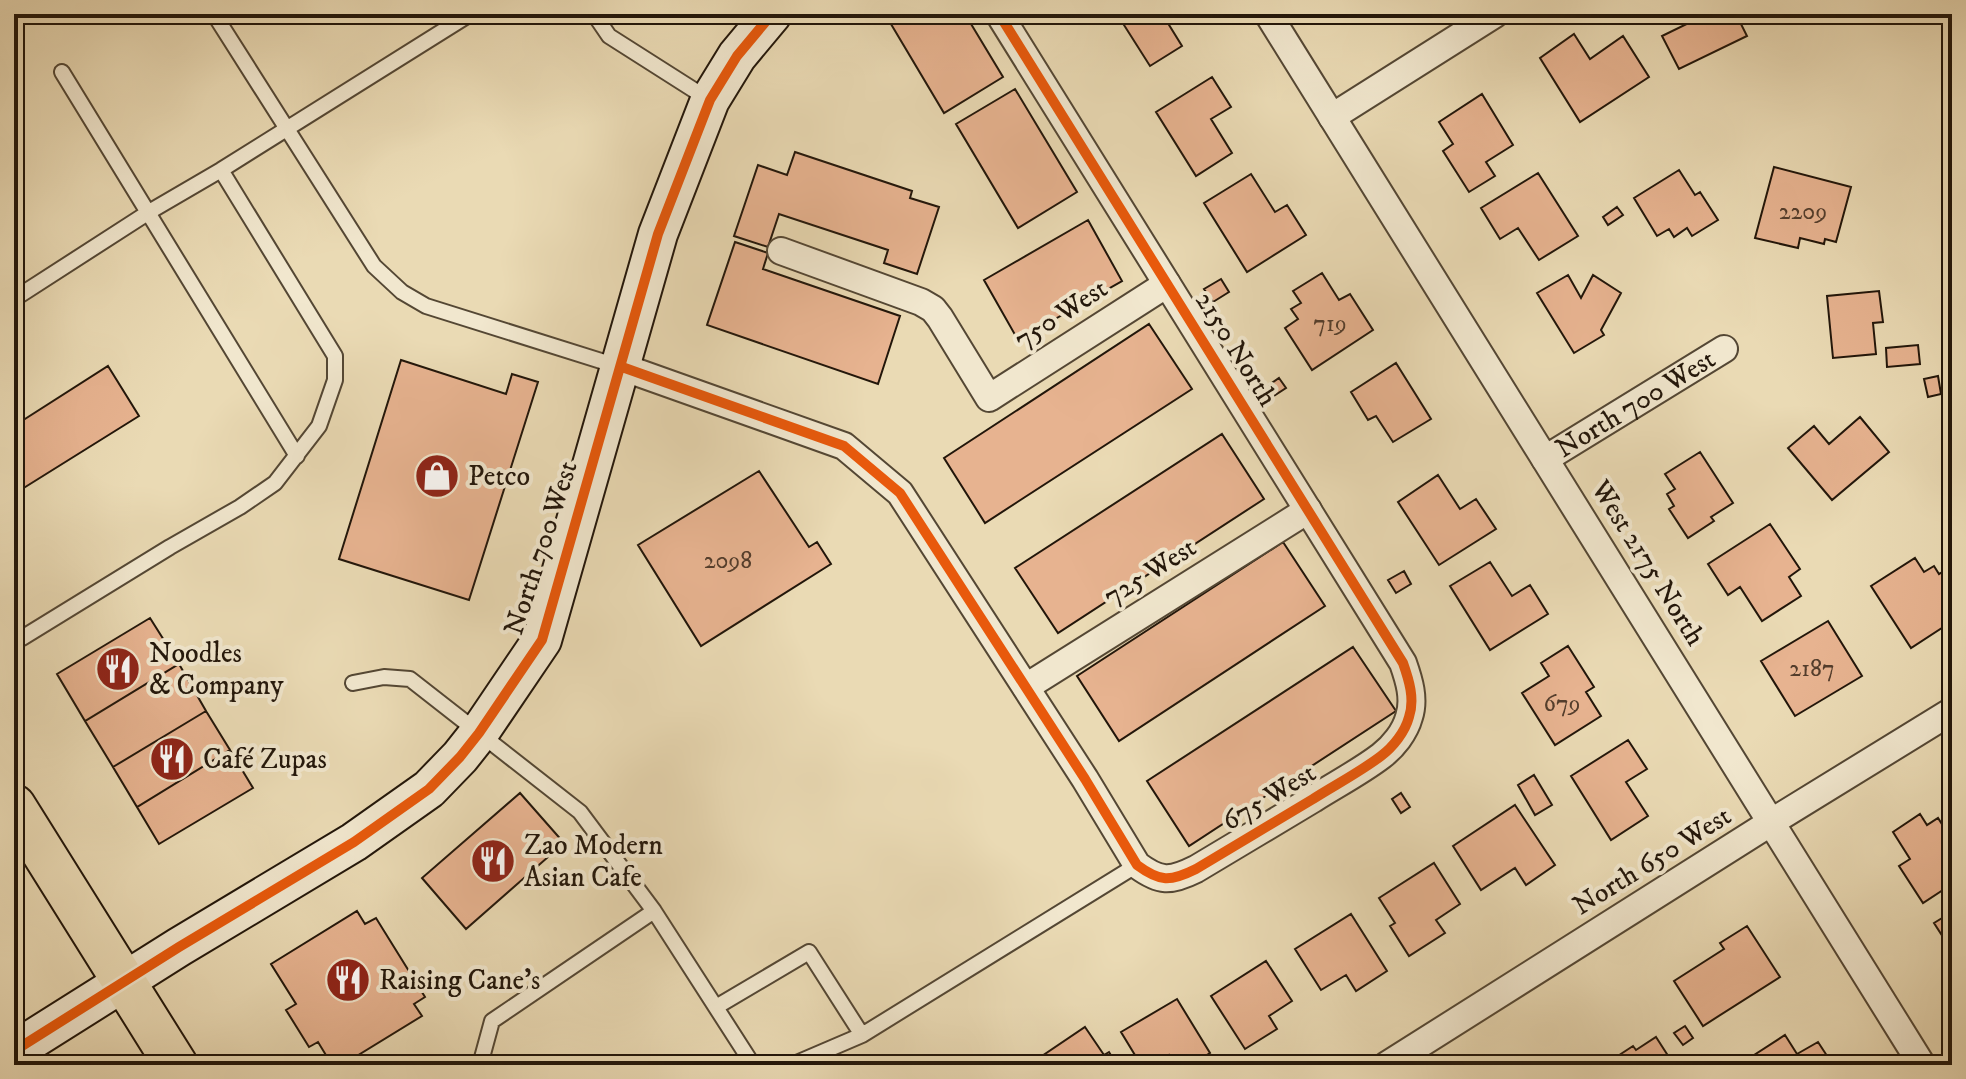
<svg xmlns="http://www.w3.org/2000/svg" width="1966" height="1079" font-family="'IM FELL DW Pica',serif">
  <rect width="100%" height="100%" fill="#eadab4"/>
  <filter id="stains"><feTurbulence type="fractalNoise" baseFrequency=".0025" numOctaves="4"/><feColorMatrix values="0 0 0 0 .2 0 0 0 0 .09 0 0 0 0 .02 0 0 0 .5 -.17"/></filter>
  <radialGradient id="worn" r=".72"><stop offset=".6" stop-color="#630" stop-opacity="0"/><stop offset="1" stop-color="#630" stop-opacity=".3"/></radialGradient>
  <!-- building -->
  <path fill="#e7b390" stroke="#22160a" stroke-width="2" d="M885 14H965L1003 77 944 113Z
    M1117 14H1175L1166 20 1182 46 1150 66Z
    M1707 14H1736L1747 36 1679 69 1662 36Z
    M1945 14H1952V27L1949 28Z
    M1574 34 1590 59 1623 36 1649 77 1580 122 1540 58Z
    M1212 77 1231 107 1211 119 1232 153 1196 176 1156 112Z
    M1015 89 1077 192 1018 228 956 124Z
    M1482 94 1513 145 1486 162 1495 176 1469 192 1443 151 1453 144 1439 122Z
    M795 152 912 191 910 198 939 207 917 274 884 263 888 250 779 214 768 247 734 236 758 165 787 175Z
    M1774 167 1851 187 1836 242 1825 239 1824 244 1800 238 1798 248 1755 238Z
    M1679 170 1695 195 1700 192 1718 220 1692 236 1687 228 1674 237 1669 229 1657 236 1634 198Z
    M1538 173 1578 236 1539 260 1518 228 1500 239 1481 208Z
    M1251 174 1275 212 1287 205 1306 235 1247 272 1204 203Z
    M1617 207 1623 215 1608 225 1603 217Z
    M1088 220 1122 281 1018 340 984 280Z
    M735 242 768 253 763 269 900 316 878 384 707 325Z
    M1322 273 1339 300 1350 294 1373 330 1312 370 1285 328 1298 319 1291 309 1301 303 1293 291Z
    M1568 275 1581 298 1593 275 1621 293 1601 330 1604 335 1574 353 1537 293Z
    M1221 279 1229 292 1213 302 1204 289Z
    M1879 291 1883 322 1873 323 1876 354 1833 358 1827 296Z
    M1149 324 1192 389 985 523 944 458Z
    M1918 345 1920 364 1887 367 1886 348Z
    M401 360 506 394 512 374 538 382 469 600 339 559Z
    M1396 363 1431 419 1393 442 1376 416 1368 420 1351 392Z
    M108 366 139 416 14 494V426Z
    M1938 376 1941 394 1928 397 1924 379Z
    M1279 378 1286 388 1272 397 1266 387Z
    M1860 417 1889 452 1832 500 1788 448 1814 426 1829 444Z
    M1222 434 1264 499 1058 633 1015 568Z
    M1700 452 1733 503 1711 517 1714 521 1688 538 1669 509 1674 506 1667 494 1675 489 1665 474Z
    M759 471 809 547 817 542 831 564 701 646 638 545Z
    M1438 475 1460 509 1476 499 1496 529 1439 565 1398 502Z
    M1770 524 1800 569 1789 577 1801 596 1762 621 1740 587 1728 595 1708 564Z
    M1283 542 1325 606 1119 741 1077 676Z
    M1915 558 1924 572 1934 566 1939 574 1950 567 1952 570V604L1943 610 1951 622 1911 648 1871 586Z
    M1490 562 1512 596 1530 585 1548 614 1490 650 1450 586Z
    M1404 571 1411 584 1396 593 1388 580Z
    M150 618 179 664 85 721 57 674Z
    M1828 621 1862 676 1795 716 1761 661Z
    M1568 646 1594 687 1586 692 1601 716 1555 745 1522 693 1549 676 1541 663Z
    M1353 647 1396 711 1189 846 1147 781Z
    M179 664 206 711 113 767 85 721Z
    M206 711 230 750 137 807 113 767Z
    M1628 740 1647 769 1626 782 1648 816 1611 840 1571 776Z
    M230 750 253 788 159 844 137 807Z
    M1534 775 1552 805 1535 815 1518 785Z
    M520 793 564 843 466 929 422 878Z
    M1401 793 1410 807 1401 813 1392 799Z
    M1515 805 1555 865 1526 885 1515 868 1481 890 1453 846Z
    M1920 814 1927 825 1938 818 1945 829 1952 825V884L1923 903 1899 866 1910 859 1893 832Z
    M1434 863 1460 904 1436 920 1445 933 1409 956 1390 926 1395 923 1379 898Z
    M357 911 365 924 376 918 425 997 414 1004 422 1016 342 1065H332L318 1042 309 1047 286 1010 296 1004 271 964Z
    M1952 912V951L1934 923Z
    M1351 914 1387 971 1356 991 1346 975 1321 990 1295 949Z
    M1747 926 1780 977 1703 1026 1674 981 1724 949 1720 943Z
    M1266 961 1292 1001 1269 1016 1277 1029 1245 1049 1211 996Z
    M1177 999 1210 1053 1190 1065H1175L1169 1055 1153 1065H1141L1121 1032Z
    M1685 1026 1693 1038 1683 1045 1674 1033Z
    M1085 1027 1104 1055 1109 1052 1117 1065H1044L1039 1058Z
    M1785 1035 1797 1054 1818 1042 1833 1065H1756L1751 1057Z
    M1656 1037 1674 1065H1604L1633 1046 1636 1050Z"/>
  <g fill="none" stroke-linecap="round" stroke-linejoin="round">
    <!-- lane casing -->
    <g stroke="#544734" stroke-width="18">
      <path id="lane" d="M214 14 374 266 402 292 426 306 617 366
        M594 14 609 36 708 99
        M62 72 297 456
        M14 299 149 212 221 170 470 14
        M22 638 170 547 240 507 275 483 319 426 335 380V356L221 170
        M353 683 384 677 410 679 580 812 654 911 753 1065
        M716 1007 809 952 862 1035
        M480 1065 492 1021 654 911
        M792 1065 862 1035 1137 865"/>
    </g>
    <!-- street casing -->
    <g stroke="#544734" stroke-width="30">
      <g id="street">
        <path d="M1268 14 1922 1065"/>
        <path d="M1332 117 1495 14"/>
        <path d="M781 251 921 302 933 309 940 318 989 398 1167 284"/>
        <path d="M622 367 844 446 900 493 1085 779 1137 865C1160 882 1170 882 1196 869 1235 846 1274 822 1313 799 1335 785 1360 772 1381 756 1393 747 1405 732 1409 717 1415 699 1409 680 1403 663L999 14"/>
        <path id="s1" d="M1545 459 1724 349"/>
        <path d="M1026 687 1308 510"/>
        <path d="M1387 1065 1770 823 1952 711"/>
      </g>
    </g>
    <!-- secondary casing -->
    <g stroke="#22160a" stroke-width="42">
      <path id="secondary" d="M14 1051 179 947 354 842 429 789 460 757 479 733 542 640 658 234 710 100 737 56 772 14"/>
    </g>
    <!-- primary casing -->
    <g stroke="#22160a" stroke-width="46">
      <path id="primary" d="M14 806 176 1065"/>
    </g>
    <!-- lane -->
    <use href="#lane" stroke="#f1e7ce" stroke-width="14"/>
    <!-- street -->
    <use href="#street" stroke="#f1e7ce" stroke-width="26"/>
    <!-- secondary -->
    <use href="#secondary" stroke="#f1e7ce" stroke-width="38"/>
    <!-- primary -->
    <use href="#primary" stroke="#eadab4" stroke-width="42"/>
    <!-- cycleway casing -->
    <g stroke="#f1e7ce" stroke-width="15">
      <path id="cycleway" d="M622 367 844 446 900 493 1085 779 1137 865C1160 882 1170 882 1196 869 1235 846 1274 822 1313 799 1335 785 1360 772 1381 756 1393 747 1405 732 1409 717 1415 699 1409 680 1403 663L999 14
        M14 1051 179 947 354 842 429 789 460 757 479 733 542 640 658 234 710 100 737 56 772 14"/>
    </g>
    <!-- cycleway -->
    <use href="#cycleway" stroke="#e8590c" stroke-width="10"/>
  </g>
  <!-- icons -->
  <defs>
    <g id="shop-disc" transform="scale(2.3)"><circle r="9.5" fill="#8f2418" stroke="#f1e7ce"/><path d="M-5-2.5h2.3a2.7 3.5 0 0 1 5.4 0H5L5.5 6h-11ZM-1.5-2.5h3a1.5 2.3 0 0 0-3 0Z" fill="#fff"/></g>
    <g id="restaurant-disc" transform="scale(2.3)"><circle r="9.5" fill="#8f2418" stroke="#f1e7ce"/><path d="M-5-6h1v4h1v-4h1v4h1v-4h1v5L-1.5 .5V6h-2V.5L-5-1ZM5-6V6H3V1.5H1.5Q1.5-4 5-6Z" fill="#fff"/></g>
  </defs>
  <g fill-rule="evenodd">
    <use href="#shop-disc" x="437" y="476"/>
    <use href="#restaurant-disc" x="118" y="669"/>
    <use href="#restaurant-disc" x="172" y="759"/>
    <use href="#restaurant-disc" x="493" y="861"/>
    <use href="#restaurant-disc" x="348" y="980"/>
  </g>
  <g text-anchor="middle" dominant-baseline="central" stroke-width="8" stroke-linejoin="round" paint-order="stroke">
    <!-- number labels -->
    <g font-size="24" fill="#533d2c">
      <text x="1803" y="212">2209</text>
      <text x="1330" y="324">719</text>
      <text x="728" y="561">2098</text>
      <text x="1812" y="669">2187</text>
      <text x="1562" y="704">679</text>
    </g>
    <!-- street labels -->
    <g font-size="28" fill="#22160a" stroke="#f1e7ce">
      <text transform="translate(1061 314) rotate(-33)">750 West</text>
      <text transform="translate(1236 349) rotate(58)">2150 North</text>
      <text stroke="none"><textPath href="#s1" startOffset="106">North 700 West</textPath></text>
      <text transform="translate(541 548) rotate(-72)">North 700 West</text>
      <text transform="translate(1648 563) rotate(58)">West 2175 North</text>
      <text transform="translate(1150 572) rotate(-32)">725 West</text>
      <text transform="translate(1269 797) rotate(-31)">675 West</text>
      <text transform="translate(1652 861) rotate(-32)">North 650 West</text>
    </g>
    <!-- poi labels -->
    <g font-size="28" fill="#22160a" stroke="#f1e7ce" text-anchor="start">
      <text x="468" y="476">Petco</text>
      <text x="149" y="653">Noodles<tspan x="149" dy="32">&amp; Company</tspan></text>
      <text x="203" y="759">Café Zupas</text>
      <text x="524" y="845">Zao Modern<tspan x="524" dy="32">Asian Cafe</tspan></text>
      <text x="379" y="980">Raising Cane's</text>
    </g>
  </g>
  <!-- margin -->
  <rect width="1966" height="1079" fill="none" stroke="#eadab4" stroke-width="48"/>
  <rect x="16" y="16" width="1934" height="1047" fill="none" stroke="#22160a" stroke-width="4"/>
  <rect x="24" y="24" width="1918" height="1031" fill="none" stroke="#22160a" stroke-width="2"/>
  <rect width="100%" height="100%" filter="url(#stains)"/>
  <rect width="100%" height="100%" fill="url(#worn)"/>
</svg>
